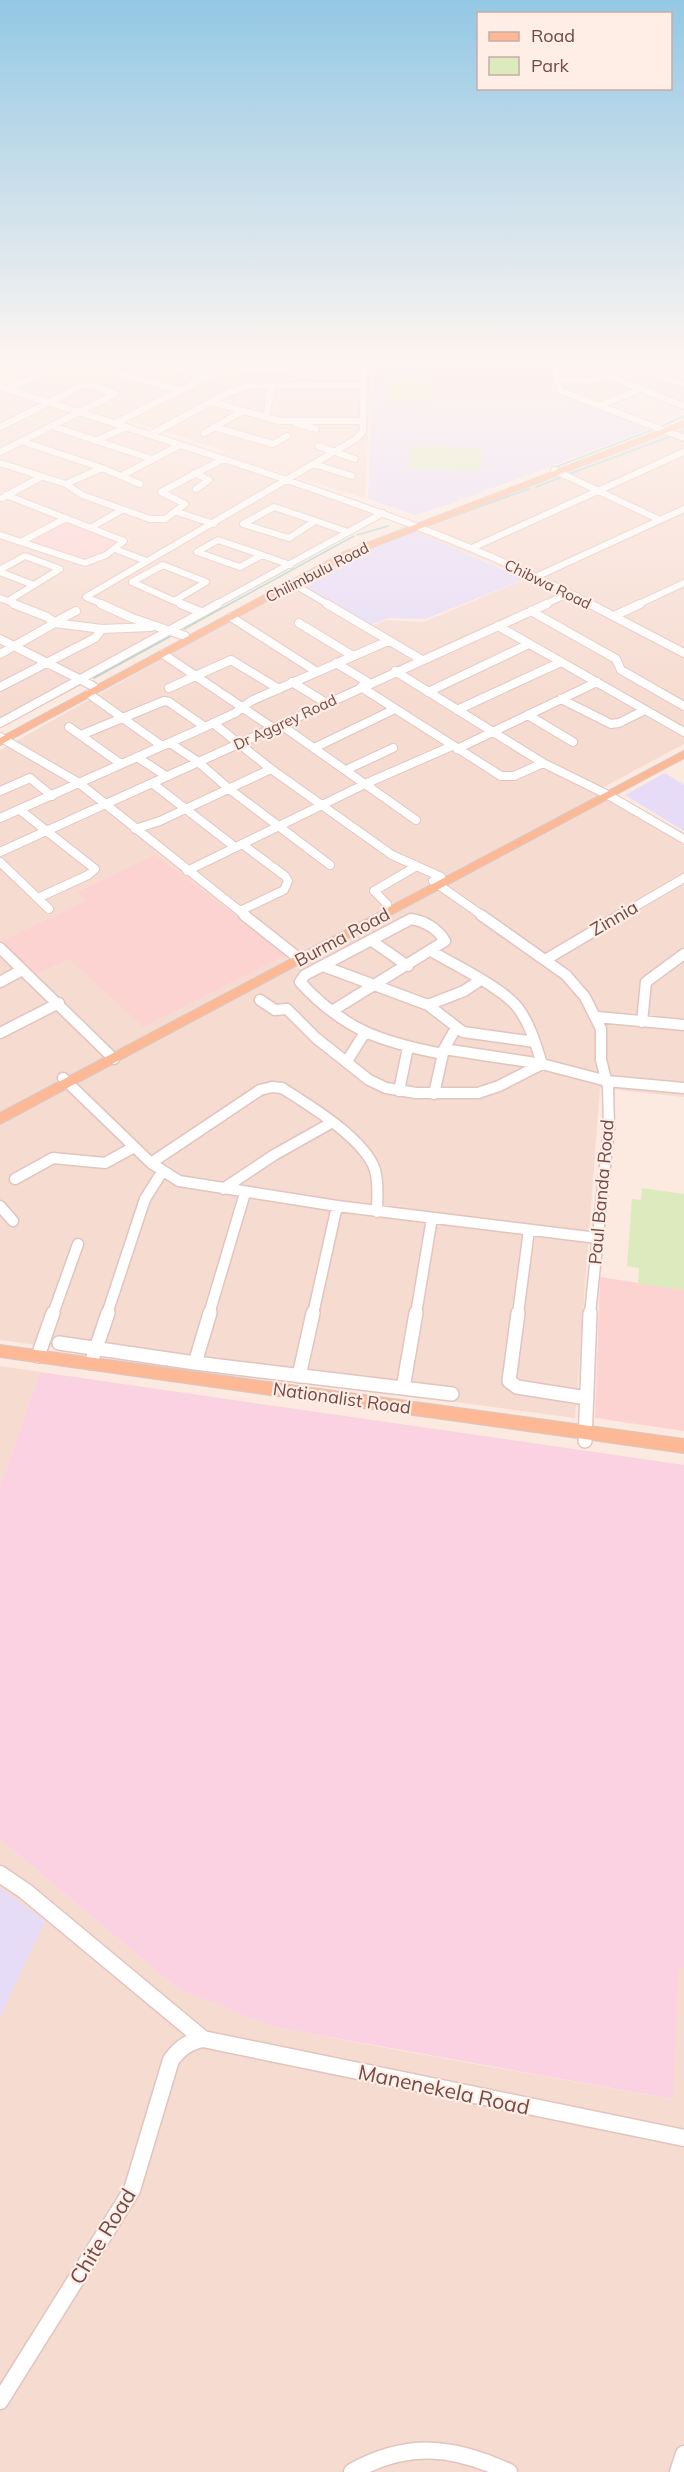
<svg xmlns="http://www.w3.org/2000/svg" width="684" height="2472" font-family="Mulish,sans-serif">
  <rect width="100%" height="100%" fill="#fce9df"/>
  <!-- residential -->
  <path fill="#f6dbd0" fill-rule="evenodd" d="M71 361H371L365 498 220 454 225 451 129 420 124 422 15 387Z
    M557 361H684V404L642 388 600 404 563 389Z
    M5 388 386 513 0 723V390ZM26 500 130 539H131L89 565 21 542 64 518Z
    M684 426V744L598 790 684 845V1097L600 1088 575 1418 0 1340V750L292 586 361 629 387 620 424 622 528 578 413 531Z
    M0 1366 40 1372 0 1488Z
    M0 1839 178 1989 274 2027 419 2054 672 2099 678 1967 684 1968V2472H0Z"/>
  <!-- commercial -->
  <path fill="#fdd3d2" d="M68 519 121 540 90 562 27 541Z
    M155 855 287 954 143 1027 69 959 34 975 0 945V942L87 900 77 892Z
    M600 1277 684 1290V1431L595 1418Z"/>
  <!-- education -->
  <path fill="#e6dcf8" d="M373 361H548L554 392 646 428V430L463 499 456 498 459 501 415 515 368 499Z
    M411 530 525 579 425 619 388 618 368 626 300 583Z
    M665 773 684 785V831L625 795Z
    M0 1888 45 1921 0 2017Z"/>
  <!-- medical -->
  <path fill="#fad2e2" d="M40 1372 684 1465V1968L678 1967 673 2099 274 2027 178 1989 0 1839V1488Z"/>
  <!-- green -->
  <path fill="#dceabe" d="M428 372 434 400 388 401 383 373Z
    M410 446 481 448V471L408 469Z
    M642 1188 684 1194V1290L638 1284 639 1268 627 1266 632 1199 641 1200Z"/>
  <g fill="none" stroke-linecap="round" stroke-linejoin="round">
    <!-- stream -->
    <path stroke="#9ad8d0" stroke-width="1.5" d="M660 427 684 416
      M676 434 684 430
      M553 468 652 430
      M569 474 669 437
      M536 487 562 477
      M429 525 529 489
      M357 535 388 526
      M184 629 354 536
      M94 678 173 635
      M24 714 81 684"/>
    <!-- minor-far4 casing -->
    <g stroke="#e2c4be" stroke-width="8">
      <path id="minor-far4" d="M78 361 178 390
        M147 361 204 377
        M554 361 556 379 561 391 684 438
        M673 361 684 365
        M555 365 619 367 635 361
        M626 365 684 384
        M605 375 684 406
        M556 379 590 381 611 372
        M0 387C90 415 179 444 269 474 379 511 490 551 593 605
        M7 389 69 361
        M212 402 279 421H362
        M599 406 641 389
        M266 417 272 385
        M116 423 218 371 364 367
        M295 423 316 429
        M52 426 152 459
        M0 427 81 386 91 385 115 394 0 452
        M214 427 273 444 287 436
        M204 433 243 411
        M150 435 224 395 246 386 363 385
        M21 441 102 468 140 484
        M95 441 127 427
        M318 446 335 452
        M335 452 355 459
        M0 463 66 484 82 495 150 519H165L185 504 161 492 223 459
        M314 464 352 476
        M554 470 660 520
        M194 473 209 480 196 489
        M123 475 180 445
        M66 484 102 468
        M2 498 41 477
        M177 512 214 524
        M315 521 289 538 243 524 274 507 348 532
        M92 527 122 510
        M0 535 85 563 106 555 124 541 6 495
        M218 540 262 555 240 567 197 552Z
        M21 542 66 518
        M472 548 684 452
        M115 549 146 561
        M262 555 290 565
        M163 565 206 582 174 601 132 582Z
        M0 570 25 556 60 569 8 601
        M0 572 34 585
        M538 576 684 509
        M292 583 329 605
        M0 598 18 605
        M174 601 184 605
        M104 605 86 597 356 439 363 431 364 361
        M215 605 383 513
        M543 605 570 593
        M637 605 684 583"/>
    </g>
    <!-- minor-far3 casing -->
    <g stroke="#e2c4be" stroke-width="10">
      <path id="minor-far3" d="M101 604 132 618 185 636
        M181 604 201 612
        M327 604 422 660
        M590 604 684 653
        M531 611 616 659 621 670 684 706
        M614 616 640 604
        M231 617 317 672
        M55 622 76 611
        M55 623 102 629 151 627
        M299 623 353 656
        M498 626 684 732
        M0 639 93 686
        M0 654 55 623 47 617 14 604
        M163 654 273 728
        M336 663 369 683
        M395 671 543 763 608 795 684 839
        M292 682 326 703
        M0 687 95 638 102 629
        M361 687 501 776H514L543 763
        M169 688 231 660 279 689
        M428 692 529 644
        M89 694 162 746
        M561 699 611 724 619 723 645 710
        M457 710 561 662
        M528 715 573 742
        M0 723 218 604
        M213 723 271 769 392 855 441 877
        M281 725 416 820
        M69 727 121 764
        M81 735 164 701 169 702 205 727
        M0 737 79 783 246 916
        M170 743 197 761 228 788 330 865
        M314 748 395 709
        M457 749 597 682
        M137 757 166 776
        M346 770 393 748
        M152 783 235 847
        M0 791 30 778 52 796
        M20 810 95 869 88 875 38 898
        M0 818 205 727 235 713 251 701 388 641
        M135 829 160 821 271 769
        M0 852 547 604
        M0 862 49 909
        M187 871 365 784 452 746
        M433 881 483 916
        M387 904 374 891 415 867
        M240 911 284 890 288 881 285 876 242 844
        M619 916 684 878"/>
    </g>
    <!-- minor-far2 casing -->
    <g stroke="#e2c4be" stroke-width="13">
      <path id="minor-far2" d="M244 915 301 960
        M481 915 566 975 585 997 601 1029V1060L608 1087 609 1127 590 1314
        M372 941 408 966
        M0 948 114 1059
        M431 951C453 964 503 988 518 1008 530 1024 536 1045 542 1064
        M545 960 621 915
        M323 966 428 1005 463 1032 535 1042
        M0 982 22 970
        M260 1000 275 1010 287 1009 316 1038 369 1080 386 1088 416 1093H478L499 1086 542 1064
        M428 1005 464 991 479 981
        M332 1011 445 941C438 929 425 921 411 919L305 975 300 982C344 1030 381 1042 443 1054
        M597 1017 684 1025
        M642 1022 646 982 684 954
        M0 1033 59 1003
        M444 1049 542 1064 607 1081 684 1088
        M347 1061 364 1034
        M63 1078 151 1163 179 1181 337 1206 597 1238
        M399 1091 408 1047
        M434 1094 444 1049 456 1028
        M151 1163 260 1090 272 1087 282 1088C309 1105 365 1139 375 1170 379 1184 377 1198 377 1212
        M15 1179 53 1158 105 1163 134 1147
        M223 1189 274 1155 331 1123
        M0 1206 13 1221
        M53 1314 78 1244
        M107 1314 145 1199 162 1172
        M209 1314 245 1193
        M313 1314 337 1206
        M416 1314 432 1218
        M518 1314 529 1230"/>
    </g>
    <!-- minor-far1 casing -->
    <g stroke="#e2c4be" stroke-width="16">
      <path id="minor-far1" d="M518 1313 509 1381 517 1387 587 1398
        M59 1343 195 1363 452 1394
        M38 1356 53 1313
        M91 1363 108 1313
        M195 1363 210 1313
        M299 1376 313 1313
        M403 1388 416 1313
        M585 1441 590 1313"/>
    </g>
    <!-- minor casing -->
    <g stroke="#e2c4be" stroke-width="19">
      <path id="minor" d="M0 1874 25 1891 203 2039
        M0 2401 132 2190 171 2060C180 2048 188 2042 203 2039L684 2138
        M352 2472C407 2441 453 2446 509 2472
        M678 2472 684 2454"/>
    </g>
    <!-- major casing -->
    <g stroke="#d5c9c8" stroke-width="2">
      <path id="major" d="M684 421V426L350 556 0 745V738L344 552Z
        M684 751V758L0 1124V1113Z
        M0 1345 684 1439V1453L0 1357Z"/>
    </g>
    <!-- minor-far4 -->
    <use href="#minor-far4" stroke="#fff" stroke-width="6"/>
    <!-- minor-far3 -->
    <use href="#minor-far3" stroke="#fff" stroke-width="8"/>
    <!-- minor-far2 -->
    <use href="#minor-far2" stroke="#fff" stroke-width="10"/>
    <!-- minor-far1 -->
    <use href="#minor-far1" stroke="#fff" stroke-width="13"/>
    <!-- minor -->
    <use href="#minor" stroke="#fff" stroke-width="16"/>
    <!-- major -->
    <use href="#major" fill="#fdb995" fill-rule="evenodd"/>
  </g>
  <!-- sky -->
  <linearGradient id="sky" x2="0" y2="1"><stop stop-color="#93c8e4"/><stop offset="0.51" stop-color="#fef5f1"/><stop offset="1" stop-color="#fef5f1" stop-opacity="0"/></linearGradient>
  <rect width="684" height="707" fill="url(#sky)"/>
  <g text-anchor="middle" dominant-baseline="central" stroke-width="4.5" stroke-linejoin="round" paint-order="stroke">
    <!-- far-street labels -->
    <g font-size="15" fill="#734a47" stroke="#ffeee5">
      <text transform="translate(317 572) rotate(-27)">Chilimbulu Road</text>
      <text transform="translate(548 584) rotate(26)">Chibwa Road</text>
      <text transform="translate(285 722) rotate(-25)">Dr Aggrey Road</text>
    </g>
    <!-- street labels -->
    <g font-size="18" fill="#734a47" stroke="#ffeee5">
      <text transform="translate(614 918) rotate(-30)">Zinnia</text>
      <text transform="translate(342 937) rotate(-28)">Burma Road</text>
      <text transform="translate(601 1192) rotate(-85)">Paul Banda Road</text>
      <text transform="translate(342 1398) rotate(8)">Nationalist Road</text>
    </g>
    <!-- near-street labels -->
    <g font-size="21" fill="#734a47" stroke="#ffeee5">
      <text transform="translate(444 2089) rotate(12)">Manenekela Road</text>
      <text transform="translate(102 2236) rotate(-59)">Chite Road</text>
    </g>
  </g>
  <!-- legend -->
  <rect x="477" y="12" width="195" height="78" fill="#ffeee5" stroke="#c7aca6" stroke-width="1.5"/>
  <rect x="489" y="32" width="30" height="9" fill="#fdb995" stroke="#c7aca6" stroke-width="1.5"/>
  <text x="531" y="42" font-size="18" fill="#734a47">Road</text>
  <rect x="489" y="57" width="30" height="18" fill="#dceabe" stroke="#c7aca6" stroke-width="1.5"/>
  <text x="531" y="72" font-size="18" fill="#734a47">Park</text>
</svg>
